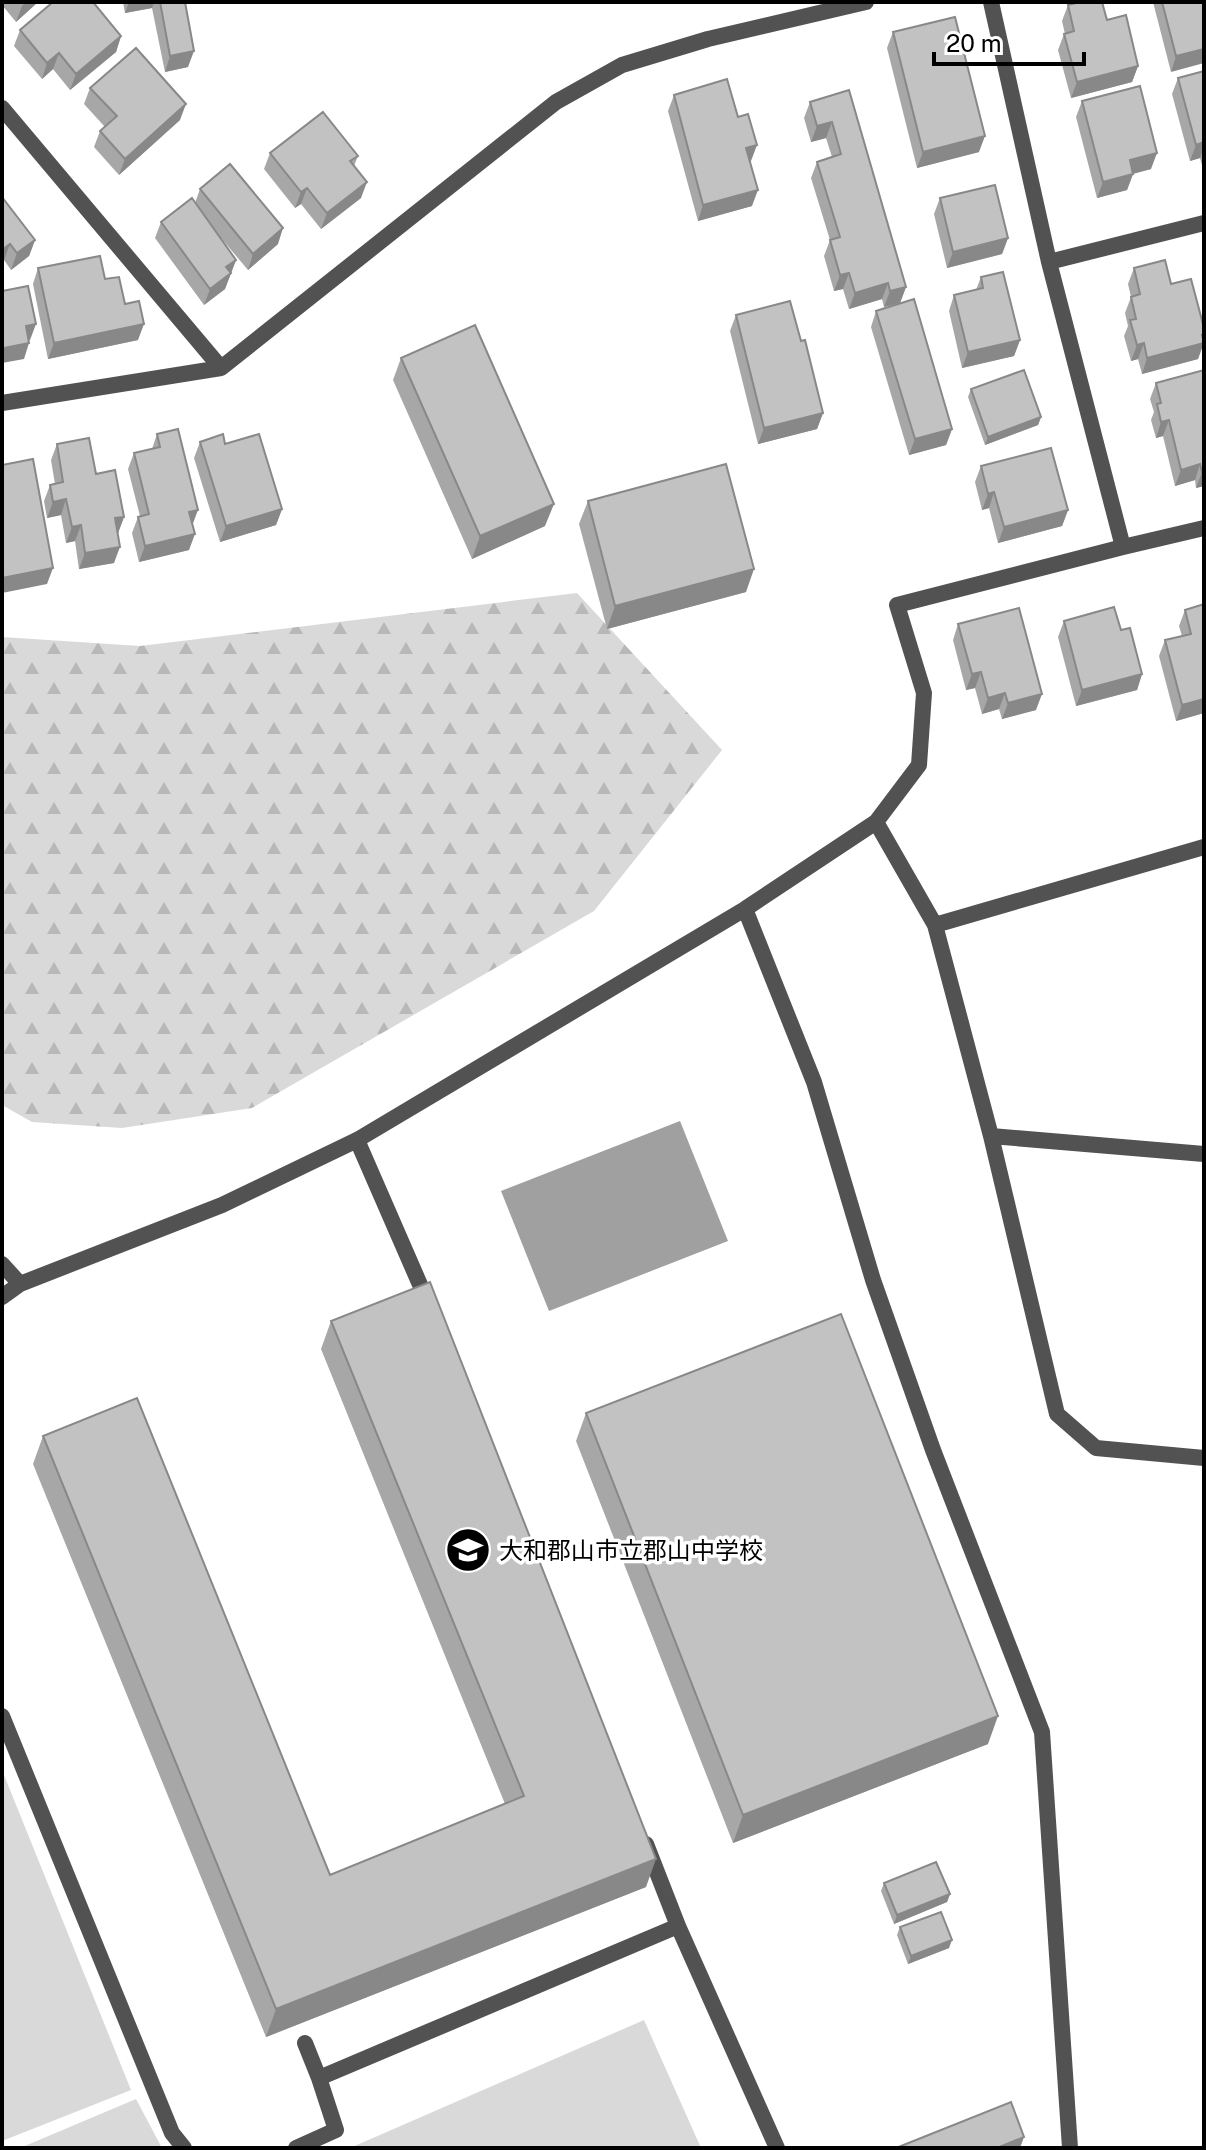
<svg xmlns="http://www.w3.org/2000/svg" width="1206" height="2150" font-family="'Public Sans','Noto Sans JP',sans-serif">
  <defs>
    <pattern id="forest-firs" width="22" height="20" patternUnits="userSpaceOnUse" patternTransform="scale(2)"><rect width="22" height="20" fill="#d9d9d9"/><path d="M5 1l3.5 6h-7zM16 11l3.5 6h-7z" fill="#b8b8b8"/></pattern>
  </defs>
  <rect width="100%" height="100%" fill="#fff"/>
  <!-- grass -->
  <path fill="#d9d9d9" d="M2 1770 131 2090 2 2141Z
    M644 2020 701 2148H350Z
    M136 2099 162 2148H20Z"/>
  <!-- forest -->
  <path fill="url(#forest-firs)" d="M577 593 722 750 594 911 252 1108 122 1128 32 1122 2 1105V637L140 646Z"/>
  <!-- water -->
  <path fill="#a0a0a0" d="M680 1121 728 1241 549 1311 501 1191Z"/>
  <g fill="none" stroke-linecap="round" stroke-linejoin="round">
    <!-- lane -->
    <path stroke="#525252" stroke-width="16" d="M357 1140 428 1303
      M2 1716 172 2133 184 2148
      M678 1926 777 2148
      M319 2078 678 1926 646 1844
      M296 2148 336 2130 319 2078 305 2043"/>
    <!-- street -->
    <path stroke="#525252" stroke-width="16" d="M991 2 1049 262 1123 547
      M2 108 221 368
      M1049 262 1204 223
      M2 403 221 368 556 102 622 65 708 39 866 2
      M876 822 935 925 991 1136 1057 1414 1096 1448 1204 1458
      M745 909 814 1082 873 1280 933 1450 1042 1732 1070 2148
      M935 925 1204 847
      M991 1136 1204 1154
      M2 1264 20 1284
      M2 1297 20 1284 222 1205 357 1140 745 909 876 822 919 765 924 693 897 605 1123 547 1204 528"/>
  </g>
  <!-- wall -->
  <path fill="#a7a7a7" d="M2 2H38L16 22 2 5Z
    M123 2H185L188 67 165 72 152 8 125 13Z
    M1153 2H1204L1171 72Z
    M1068 5 1138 66 1132 82 1071 98 1058 50 1064 34H1065L1062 21Z
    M20 30 121 36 116 52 70 90 53 69 42 79 14 46Z
    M893 32 979 152 917 168 887 48Z
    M1204 71V173L1200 158 1190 161 1172 94 1178 78Z
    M90 88 180 120 119 175 94 147 100 131 105 127 84 104Z
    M849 90 906 287 900 303 884 307 882 299 849 309 843 289 834 291 824 256 830 240 811 178 817 162 832 157 826 138 811 142 804 118 810 102Z
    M674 95 751 161 752 206 698 221 668 111Z
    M1082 101 1151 169 1133 174 1127 190 1097 198 1076 117Z
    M270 153 358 156 354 166 361 198 321 229 301 204 295 208 264 169Z
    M200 189 278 244 248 270 216 232 236 260 225 289 204 305 155 238 161 222 195 203Z
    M2 197 35 240 29 256 11 270 4 260 2 262Z
    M940 198 1008 238 1002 254 947 268 934 214Z
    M38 268 105 279 125 304 138 340 48 359 33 284Z
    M1134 268 1171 284 1203 341 1198 359 1142 374 1138 359 1131 361 1124 336 1128 326 1125 313 1131 297 1128 284Z
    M981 277 1020 340 1014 356 962 368 949 311 954 295 976 290Z
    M876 311 952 429 946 445 909 455 871 327Z
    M736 315 801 341 823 413 817 429 758 444 730 331Z
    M401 358 545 526 472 559 393 380Z
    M1204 370V486L1196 488 1195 480 1175 486 1163 436 1156 438 1151 420 1154 412 1150 399 1156 383Z
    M971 389 1041 417 1038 425 985 445 968 397Z
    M157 434 193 526 189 550 139 562 132 533 138 517 140 516 128 469 134 453 152 449Z
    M200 442 225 444 282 509 276 525 220 542 194 458Z
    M57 444 96 474 124 517 118 533 114 563 79 569 75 541 66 543 61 515 47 518 44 501 50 485 55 484 51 460Z
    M981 466 1068 510 1062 526 998 543 989 508 982 510 975 482Z
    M588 501 746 592 607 629 579 524Z
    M1204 604V713L1176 721 1159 656 1165 640 1182 636 1179 626 1185 610Z
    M1064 621 1121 630 1142 674 1137 690 1076 706 1058 637Z
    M958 624 1036 710 1002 719 999 709 982 714 975 688 966 690 953 640Z
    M331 1321 646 1887 266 2037 33 1464 43 1436 330 1875 505 1804 321 1349Z
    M586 1413 988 1744 733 1843 576 1441Z
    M884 1883 950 1894 947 1902 894 1924 881 1891Z
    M900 1927 949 1948 908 1964 897 1935Z"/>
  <!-- shaded-wall -->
  <path fill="#888" d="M26 2H38L16 22 22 6Z
    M129 2H154L152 8 125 13Z
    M121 36 116 52 70 90 76 74Z
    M1204 49V63L1171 72 1176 56Z
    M194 51 188 67 165 72 170 56Z
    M59 53 53 69 42 79 47 63Z
    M1138 66 1132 82 1071 98 1077 82Z
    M186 104 180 120 119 175 125 159Z
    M832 122 826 138 811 142 817 126Z
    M985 136 979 152 917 168 923 152Z
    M1204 142V147L1200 158 1190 161 1196 145Z
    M757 145 751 161 740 164 746 148Z
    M1157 153 1151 169 1124 176 1130 160Z
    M1133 174 1127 190 1097 198 1103 182Z
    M367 182 361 198 321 229 327 213Z
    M307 188 301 204 295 208 301 192Z
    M758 190 752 206 698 221 703 205Z
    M283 228 278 244 248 270 253 254Z
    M1008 238 1002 254 947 268 953 252Z
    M35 240 29 256 11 270 17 253Z
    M10 244 4 260 2 262V250Z
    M236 260 225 289 204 305 210 289 226 267Z
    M849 273 843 289 834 291 840 275Z
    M888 283 882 299 849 309 855 293Z
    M906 287 900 303 884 307 890 291Z
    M36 324 30 340 20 342 26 326Z
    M144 324 138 340 48 359 54 343Z
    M1204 335 1202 344 1204 343 1198 359 1142 374 1147 358Z
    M1020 340 1014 356 962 368 968 352Z
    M29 343 24 359 2 363V353L4 348Z
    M1144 343 1138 359 1131 361 1137 345Z
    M823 413 817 429 758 444 764 428Z
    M1041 417 1038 425 985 445 988 437Z
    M1169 420 1163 436 1156 438 1161 422Z
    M952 429 946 445 909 455 915 439Z
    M1200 464 1195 480 1175 486 1181 470Z
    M1204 471V486L1196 488 1202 472Z
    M994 492 989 508 982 510 988 494Z
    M66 499 61 515 47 518 53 502Z
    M554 504 545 526 472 559 480 536Z
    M282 509 276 525 220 542 226 526Z
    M198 510 192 526 189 512Z
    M1068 510 1062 526 998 543 1004 527Z
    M124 517 118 533 115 518Z
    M81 525 75 541 66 543 72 527Z
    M195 534 189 550 139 562 145 546Z
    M120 547 114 563 79 569 85 553Z
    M53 568 47 584 2 593V578Z
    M754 569 746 592 607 629 615 606Z
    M981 672 975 688 966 690 972 674Z
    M1142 674 1137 690 1076 706 1082 690Z
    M1005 693 999 709 982 714 988 698Z
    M1042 694 1036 710 1002 719 1008 703Z
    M1204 699V713L1176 721 1182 705Z
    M998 1716 988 1744 733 1843 743 1815Z
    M656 1859 646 1887 266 2037 276 2009Z
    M950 1894 947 1902 894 1924 897 1915Z
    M952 1940 949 1948 908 1964 911 1956Z
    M1024 2137 1020 2148H997Z"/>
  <!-- building -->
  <path fill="#c2c2c2" stroke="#888" stroke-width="2" d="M53 2H93L121 36 76 74 59 53 47 63 20 30Z
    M160 2H185L194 51 170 56Z
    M1080 2H1102L1107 20 1126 15 1138 66 1077 82 1064 34 1074 31 1068 5Z
    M1162 2H1204V49L1176 56Z
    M955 17 985 136 923 152 893 32Z
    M136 48 186 104 125 159 100 131 117 116 90 88Z
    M1204 71V142L1196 145 1178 78Z
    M727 79 738 117 748 114 757 145 746 148 758 190 703 205 674 95Z
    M1140 86 1157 153 1130 160 1133 174 1103 182 1082 101Z
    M849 90 906 287 890 291 888 283 855 293 849 273 840 275 830 240 840 237 817 162 841 154 832 122 817 126 810 102Z
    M323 112 358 156 350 161 367 182 327 213 307 188 301 192 270 153Z
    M230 164 283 228 253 254 200 189Z
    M995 185 1008 238 953 252 940 198Z
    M2 197 35 240 17 253 10 244 2 250Z
    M192 198 236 260 226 267 231 273 210 289 161 222Z
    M100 256 105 279 119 277 125 304 139 301 144 324 54 343 38 268Z
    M1165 260 1171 284 1191 279 1204 328V335H1202L1204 343 1147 358 1144 343 1137 345 1130 320 1136 319 1131 297 1140 294 1134 268Z
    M1003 272 1020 340 968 352 954 295 983 288 981 277Z
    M28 286 36 324 26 326 29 343 4 348 5 352 2 353V291Z
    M914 299 952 429 915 439 876 311Z
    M790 301 801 341 805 340 823 413 764 428 736 315Z
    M475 325 554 504 480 536 401 358Z
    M1024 370 1041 417 988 437 971 389Z
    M1204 370V471L1202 472 1200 464 1181 470 1169 420 1161 422 1157 404 1161 403 1156 383Z
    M178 429 198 510 189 512 195 534 145 546 138 517 149 514 134 453 160 447 157 434Z
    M223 434 225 444 259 434 282 509 226 526 200 442Z
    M89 438 96 474 115 470 124 517 115 518 120 547 85 553 81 525 72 527 66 499 53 502 50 485 63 482 57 444Z
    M1051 448 1068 510 1004 527 994 492 988 494 981 466Z
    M33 459 53 568 2 578V465Z
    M726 464 754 569 615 606 588 501Z
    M1204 604V699L1182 705 1165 640 1191 634 1185 610Z
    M1114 607 1121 630 1130 628 1142 674 1082 690 1064 621Z
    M1019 608 1042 694 1008 703 1005 693 988 698 981 672 972 674 958 624Z
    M430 1282 656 1859 276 2009 43 1436 137 1398 330 1875 524 1796 331 1321Z
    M841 1314 998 1716 743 1815 586 1413Z
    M936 1862 950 1894 897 1915 884 1883Z
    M941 1912 952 1940 911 1956 900 1927Z
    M1011 2102 1024 2137 997 2148H896Z"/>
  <!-- icons -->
  <defs>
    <g id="school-disc" transform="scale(2.3)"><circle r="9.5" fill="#000" stroke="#fff"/><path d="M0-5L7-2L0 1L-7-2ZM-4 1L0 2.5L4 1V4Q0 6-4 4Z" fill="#fff"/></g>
  </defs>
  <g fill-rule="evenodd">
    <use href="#school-disc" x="468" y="1550"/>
  </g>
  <g text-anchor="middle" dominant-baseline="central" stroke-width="7" stroke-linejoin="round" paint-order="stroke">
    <!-- poi labels -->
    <g font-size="24" fill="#000" stroke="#fff" text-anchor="start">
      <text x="499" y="1550">大和郡山市立郡山中学校</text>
    </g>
  </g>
  <!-- border -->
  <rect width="1206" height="2150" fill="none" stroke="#000000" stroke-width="8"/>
  <!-- scale -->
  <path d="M934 52v12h150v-12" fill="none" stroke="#000000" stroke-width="4"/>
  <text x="946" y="52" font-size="24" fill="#000000" stroke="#ffffff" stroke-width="6" paint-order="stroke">20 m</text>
</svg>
